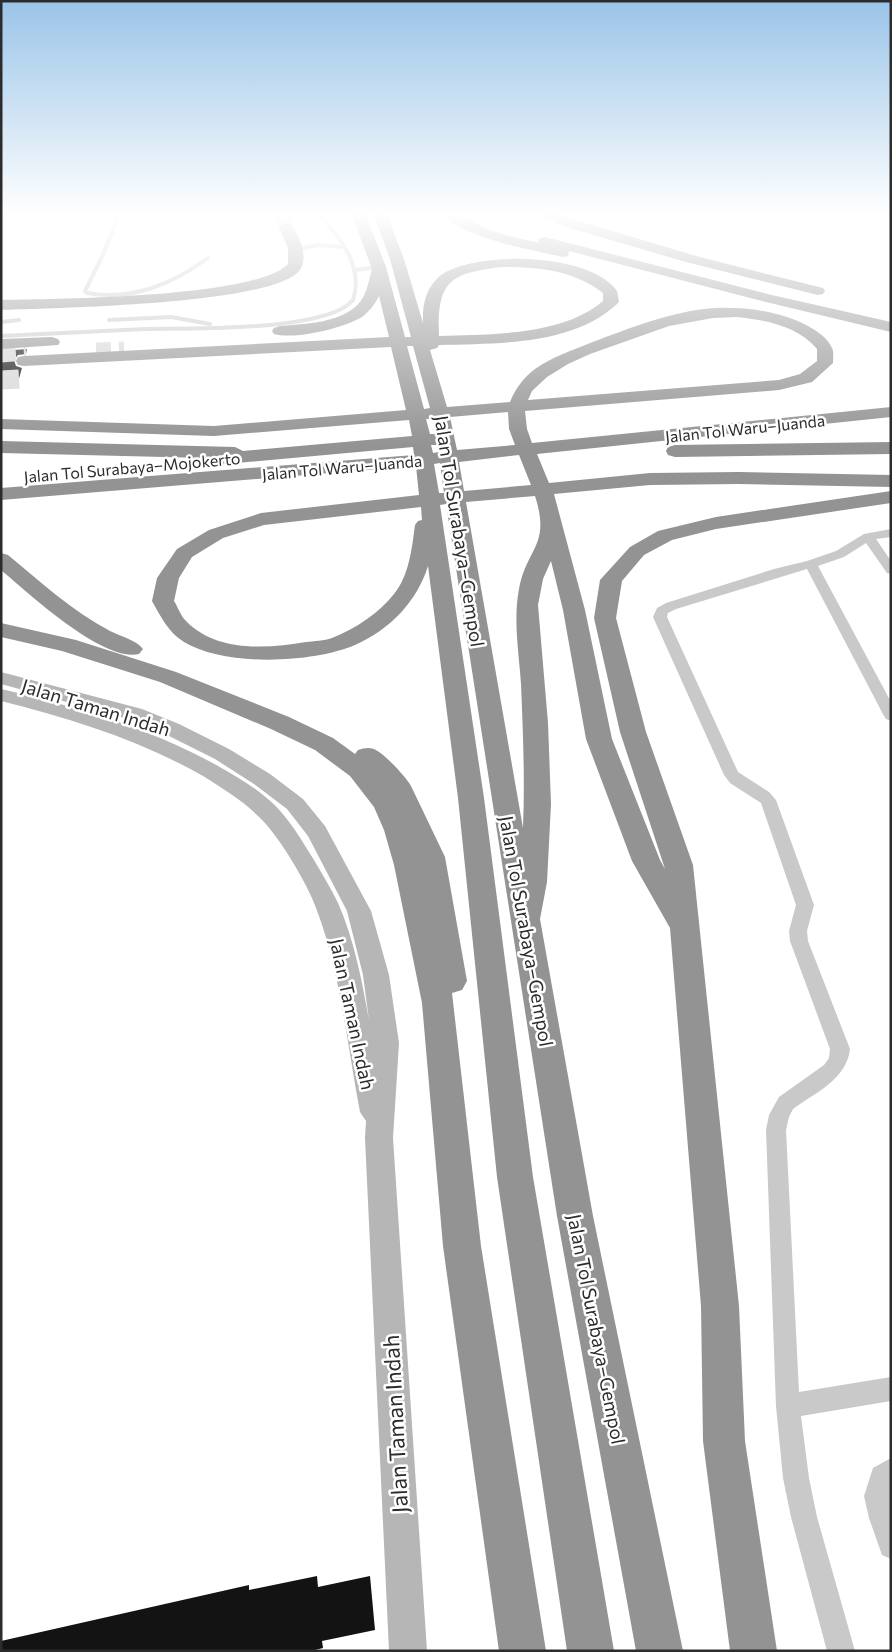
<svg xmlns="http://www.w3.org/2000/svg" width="892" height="1652" font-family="Commissioner,sans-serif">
  <rect width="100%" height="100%" fill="#fff"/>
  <!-- building -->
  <path fill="#131313" d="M27 349 26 354 18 355 14 360 16 366 22 368 18 382 1 383V351Z
    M317 1576 318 1587 370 1576 375 1630 322 1641 323 1648 311 1651H1V1641L249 1585V1590Z"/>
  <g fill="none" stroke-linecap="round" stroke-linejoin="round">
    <!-- highway-tunnel-far1 -->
    <path stroke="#d5d5d5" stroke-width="15" stroke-dasharray="15 8" stroke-linecap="butt" d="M282 217 286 227
      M96 350 124 349
      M1 355 26 353"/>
    <!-- highway-tunnel -->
    <path stroke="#d5d5d5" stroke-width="19" stroke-dasharray="19 9" stroke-linecap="butt" d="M1 380 19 379"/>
    <!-- lane -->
    <path stroke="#c9c9c9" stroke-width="4" d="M119 215 102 257 85 291 87 293C133 301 172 284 208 258
      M295 250 319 245 345 247
      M355 270 379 267
      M109 320 171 317 210 324
      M1 322 19 320
      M1 336C49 334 97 331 145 329 188 328 327 332 353 300 364 268 340 235 318 215"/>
    <!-- street -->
    <path fill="#c9c9c9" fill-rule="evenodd" d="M891 529V537L876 539 891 561V574L887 573 866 543 844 557 818 566 891 702V721L886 719 884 716 807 569 676 609 668 613 667 617 738 772 769 792 776 800 814 905 807 931 808 941 850 1049C847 1079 815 1093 793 1109L789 1117 786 1130 799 1392 891 1377V1401L801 1416 809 1478 817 1517 855 1651H827L791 1517 783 1478 776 1406 766 1130 769 1115 779 1097 824 1065 829 1058 830 1049 790 941 789 931 796 905 761 803 730 783 724 775 653 617 657 608 666 603 774 569 807 561 836 551 864 534Z
      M891 1458V1559L882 1555 869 1518 864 1496 873 1468Z"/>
    <!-- secondary -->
    <path fill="#b6b6b6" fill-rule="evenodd" d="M1 672 142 709 179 724 229 749 270 774 303 799 325 826 371 911 389 975 399 1043 393 1138 427 1651H389L365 1138 366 1121 360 1112C347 1045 341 973 316 908 307 883 278 834 258 816 242 800 222 788 203 776 140 740 72 719 1 701V689C77 707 150 728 218 766 241 779 265 793 282 813 294 827 304 844 314 860 322 874 331 888 338 903 354 939 362 981 369 1020L363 975 347 911 308 836 287 809 254 784 215 759 165 734 128 719 1 684Z"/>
    <!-- highway -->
    <path fill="#939393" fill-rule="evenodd" d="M352 215H366L386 267 405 337H411L390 259 374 215H387L404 259 423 323C422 305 426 287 441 275 477 250 591 253 617 291L619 302 616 305C570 346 497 343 439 345L437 348 430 350 447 407 510 402C515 389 524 377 535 369 552 357 571 351 590 343 630 328 672 311 714 308 743 307 773 310 800 322 811 327 827 336 832 348 834 352 833 358 833 363L812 382 779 390 525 411 527 429 532 443 891 407V417L537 454 549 483 650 473 739 472 891 475V487L739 484 650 485 554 494 585 610 612 739 660 860 665 869 620 732 594 618 600 580 630 547 658 531 716 517 891 491V503L716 529 672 540 644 555 622 581 616 618 646 732 693 865 739 1306 745 1441 777 1651H730L703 1441 701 1306 670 928 632 861 586 739 563 610 551 561 543 579 538 605 548 723 551 804 547 882 540 919 593 1216 683 1651H636L557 1216 446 504 440 505 484 798 533 1177 614 1651H567L497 1177 458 798 428 566C417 602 389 630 355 645 313 663 225 667 184 642 168 632 161 617 152 601L157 578 177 549 209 530 261 513 419 495 416 466 1 500V488L414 455 413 447 214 465 207 463 205 458 1 453V441L235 447 243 451 412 436 409 420 214 436 1 429V419L214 426 406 410 391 347 24 366 18 365 16 361 18 357 24 356 389 337 379 296C375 304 370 311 362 317 344 328 295 340 274 334L272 331 274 328 280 326C305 324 343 323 360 302 367 293 369 280 372 269ZM502 267C539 267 573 270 603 293V301C562 336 491 334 439 336 437 282 449 273 502 267ZM737 317C766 320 797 326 817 349V361L800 374 779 380 528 400 532 391 547 377 568 364 590 354 669 326 713 318ZM407 346H413L430 408 424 409ZM508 412 509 429 515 445 457 450 450 417ZM426 419H433L436 434H430ZM431 445H437L439 452 433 453ZM519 455 531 485 464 491 459 462ZM440 463 444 493H439L434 464ZM535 496C551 546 527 547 519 589 513 620 519 653 521 684 523 732 525 780 523 828L466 502ZM421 507 422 520 418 521 415 525C412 548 409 576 394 594 379 613 355 629 332 638 324 641 314 641 306 642 266 649 216 652 186 621 180 615 178 607 174 601L179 578 192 557 223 538 264 525Z
      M445 215C464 214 476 225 493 231 508 236 524 240 540 243L538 241 540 238 545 237 772 295 891 322V332L766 302 569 251 568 256 563 257C534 250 464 239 445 215Z
      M541 215H559L696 256 823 288 825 291 823 294 818 295 686 262 563 226 543 218Z
      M286 223 291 224C299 236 309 256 300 270 274 305 50 308 1 310V300C54 299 256 298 288 264V248L279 227Z
      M52 337 58 339 60 342 58 345 1 349V339Z
      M891 442V454L675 457 668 455 666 451 668 447 675 445Z
      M1 553 8 555C41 582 72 611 110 631 120 636 136 640 143 649L139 654C104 663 28 593 1 570Z
      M1 623 76 640 176 672 289 717 333 738 355 754 358 750C364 748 368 747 374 749 384 753 406 777 411 786L445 857 467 981 462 990 452 993 481 1246 546 1651H499L443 1246 422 1003 394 865 384 830 374 807 350 776 315 750 271 729 160 682 62 651 1 637Z"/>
  </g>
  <!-- sky -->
  <linearGradient id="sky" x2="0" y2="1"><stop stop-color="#9ac4e8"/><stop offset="0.48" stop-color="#fff"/><stop offset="1" stop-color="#fff" stop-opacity="0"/></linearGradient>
  <rect width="892" height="446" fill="url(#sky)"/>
  <g text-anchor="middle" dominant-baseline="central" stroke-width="5" stroke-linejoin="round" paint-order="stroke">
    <!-- far-street labels -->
    <g font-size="16" fill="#2c2c2c" stroke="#fff">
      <text transform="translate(745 428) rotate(-6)">Jalan Tol Waru–Juanda</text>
      <text transform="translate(132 467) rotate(-5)">Jalan Tol Surabaya–Mojokerto</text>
      <text transform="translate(342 467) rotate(-5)">Jalan Tol Waru–Juanda</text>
    </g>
    <!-- street labels -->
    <g font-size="19" fill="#2c2c2c" stroke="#fff">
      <text transform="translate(460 531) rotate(81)">Jalan Tol Surabaya–Gempol</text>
      <text transform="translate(96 707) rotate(17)">Jalan Taman Indah</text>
      <text transform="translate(527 931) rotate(80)">Jalan Tol Surabaya–Gempol</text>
      <text transform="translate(353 1014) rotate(78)">Jalan Taman Indah</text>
      <text transform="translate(597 1329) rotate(79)">Jalan Tol Surabaya–Gempol</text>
    </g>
    <!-- near-street labels -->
    <g font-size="22" fill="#2c2c2c" stroke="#fff">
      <text transform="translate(395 1424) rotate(-93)">Jalan Taman Indah</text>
    </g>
  </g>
  <!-- border -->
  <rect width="892" height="1652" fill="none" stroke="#2c2c2c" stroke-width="5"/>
</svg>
